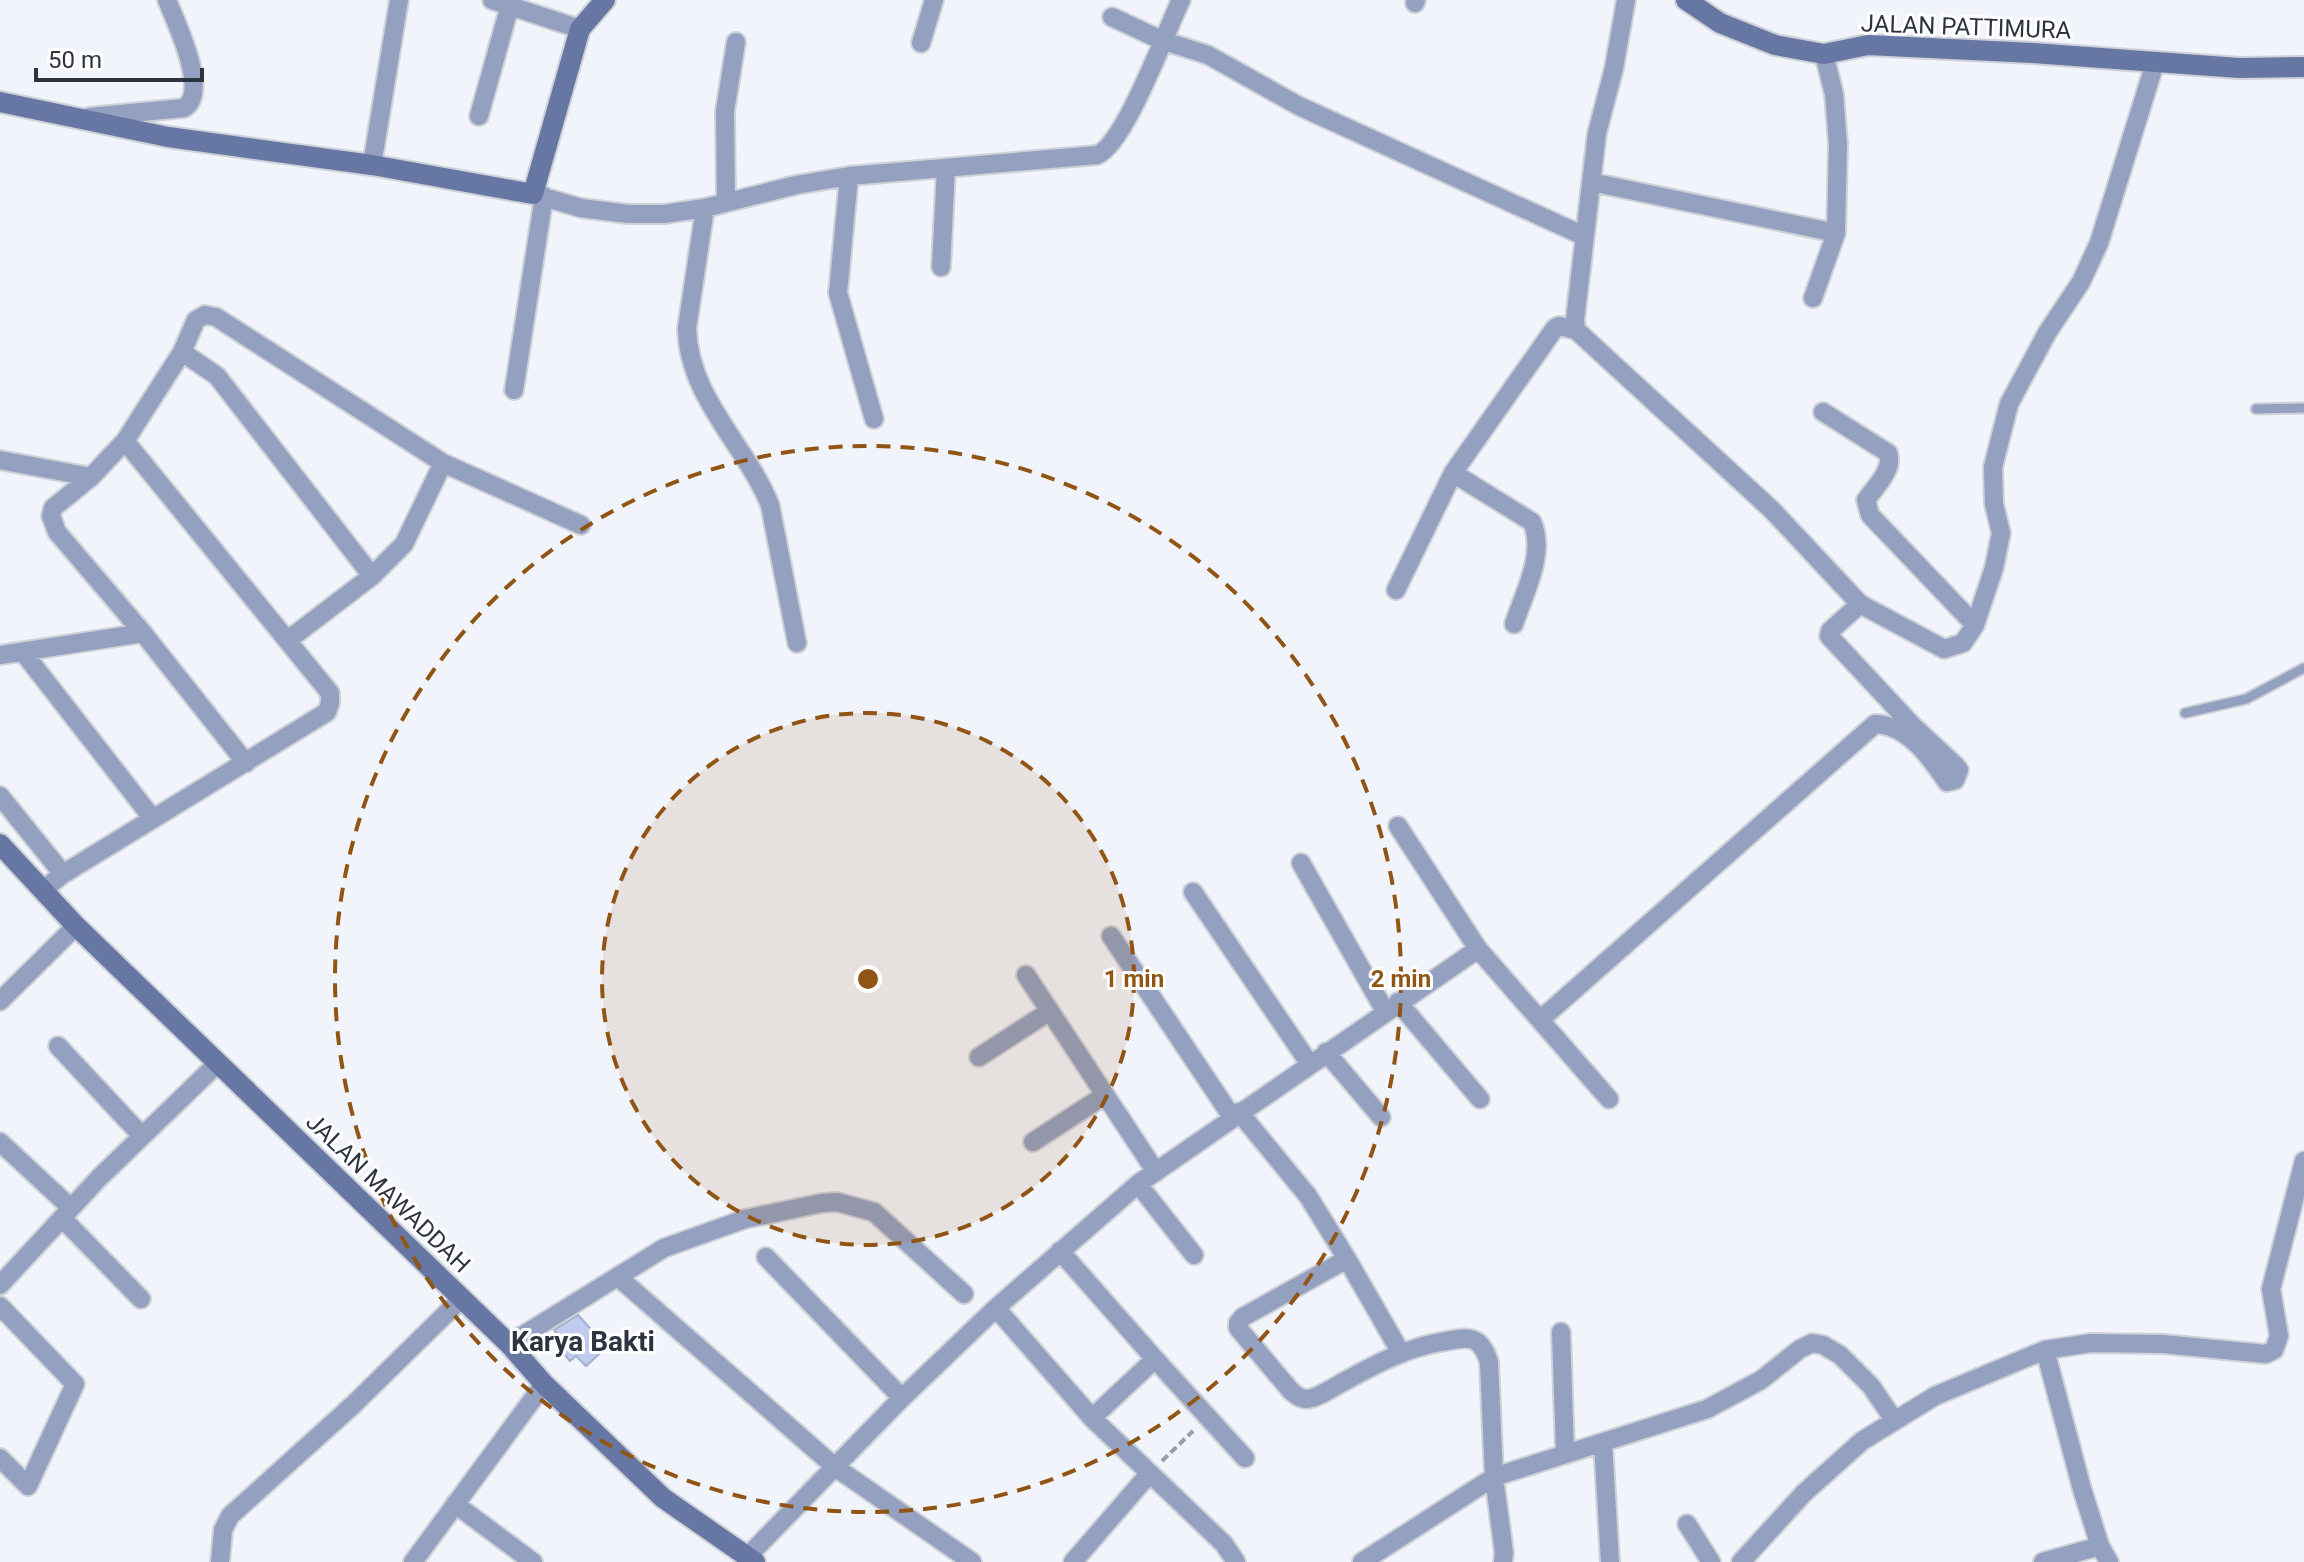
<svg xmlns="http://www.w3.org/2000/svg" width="2304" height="1562" font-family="Roboto,sans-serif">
  <rect width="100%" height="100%" fill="#f2f4fb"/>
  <!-- building -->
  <path fill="#bfcced" stroke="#a3afcf" stroke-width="2" d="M578 1315 607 1347 586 1366 576 1356 570 1361 558 1347 564 1341 554 1330Z"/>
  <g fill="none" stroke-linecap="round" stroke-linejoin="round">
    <!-- lane casing -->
    <g stroke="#cfd1d9" stroke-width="13">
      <path id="lane" d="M2256 409 2304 408
        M2185 713 2246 699 2304 668"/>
    </g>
    <!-- street casing -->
    <g stroke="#cfd1d9" stroke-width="22">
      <path id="street" d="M492 0 580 29
        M1415 3 1416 0
        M1112 17 1161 40 1208 55 1299 106 1584 236
        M921 43 934 0
        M479 116 510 5
        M89 117 184 108C210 92 176 23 167 0
        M372 165 399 0
        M849 176 838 293 874 419
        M1591 182 1836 233
        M533 194 581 208 628 214H664L705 208 796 185 849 176 1097 155C1125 144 1166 31 1181 0
        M726 202 725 111 736 42
        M705 208 687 328C688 397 746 445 770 505L797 643
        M941 267 946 168
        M1813 298 1836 233 1838 144 1834 94 1824 54
        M1576 330 1575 320 1597 133 1614 68 1626 0
        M182 352 196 320 205 315 216 317 443 463
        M514 390 544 196
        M1823 412 1888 453C1894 470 1875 487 1866 500L1870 515 1975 625
        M0 460 91 477
        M1453 473 1532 522C1546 554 1524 593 1514 624
        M372 576 404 544 443 463 581 525
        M1396 590 1453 473 1555 328 1559 326 1576 330 1772 510 1860 604 1944 649 1963 643 1975 625 1994 568 2001 533 1994 504 1993 467 2009 404 2047 333 2081 282 2099 243 2155 63
        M23 652 153 819
        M0 655 143 633
        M246 763 143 633 57 532 51 516 53 508 91 477 125 441 182 352 217 376 372 576 288 640
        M0 796 63 874
        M1398 826 1478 949 1609 1099
        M1301 863 1385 1011
        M43 890 63 874 327 712 330 703V693L125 441
        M1193 892 1309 1063
        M1111 936 1232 1117
        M1026 975 1156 1172
        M0 1001 76 926
        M1398 1002 1480 1099
        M1540 1020 1875 724C1908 725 1930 757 1947 782L1955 780 1959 770 1956 766 1912 725 1829 636 1830 631 1860 604
        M58 1046 142 1136
        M1326 1052 1381 1117
        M979 1057 1050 1011
        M1239 1112 1308 1196 1347 1259 1243 1317 1238 1323V1328L1291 1391C1297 1396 1303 1401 1312 1398 1323 1395 1335 1386 1345 1381 1376 1364 1406 1348 1441 1342 1467 1337 1480 1333 1489 1362L1494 1477 1504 1553 1503 1562
        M0 1142 71 1208
        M1033 1142 1105 1095
        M1138 1184 1194 1255
        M62 1218 141 1299
        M1060 1251 1155 1359
        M766 1257 902 1398
        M1347 1259 1401 1353
        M618 1277 835 1467 972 1562
        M0 1285 99 1178 218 1063
        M0 1306 75 1384 28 1486 0 1458
        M996 1308 1092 1418 1224 1544 1236 1562
        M1561 1332 1565 1453
        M509 1344 664 1248 745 1219 822 1203 837 1202 874 1212 964 1294
        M2045 1350 2082 1489 2100 1546 2109 1562
        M1092 1418 1155 1359 1245 1458
        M1603 1443 1610 1562
        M455 1504 533 1562
        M1687 1524 1711 1562
        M747 1557 902 1398 996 1308 1138 1184 1478 949
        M220 1562 223 1530 230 1516 354 1404 461 1299
        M413 1562 544 1384
        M1073 1562 1149 1474
        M1362 1562 1494 1477 1707 1409 1761 1380 1800 1349 1812 1343 1823 1345 1840 1355 1871 1386 1894 1420
        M1741 1562 1804 1493 1862 1441 1935 1396 2045 1350 2091 1343 2163 1344 2266 1354 2274 1350 2279 1336 2271 1289 2304 1161
        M2043 1562 2100 1546"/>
    </g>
    <!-- secondary casing -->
    <g stroke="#cfd1d9" stroke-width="24">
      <path id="secondary" d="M1686 0 1720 23 1775 45 1824 54 1868 45 2033 53 2239 68 2304 67
        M0 102 168 137 372 165 533 194 580 29 605 0
        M0 844 76 926 509 1344 544 1384 663 1498 755 1562"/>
    </g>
    <!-- path -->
    <path stroke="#9a9da7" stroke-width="4" stroke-dasharray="8 4" stroke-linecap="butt" d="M1162 1461 1193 1431"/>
    <!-- lane -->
    <use href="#lane" stroke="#94a0bf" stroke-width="9"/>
    <!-- street -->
    <use href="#street" stroke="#94a0bf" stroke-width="18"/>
    <!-- secondary -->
    <use href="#secondary" stroke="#6777a3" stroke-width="20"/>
  </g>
  <!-- distance rings -->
  <circle cx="868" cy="979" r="266" fill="#905415" fill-opacity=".12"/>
  <g fill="none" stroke="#905415" stroke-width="4" stroke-dasharray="14 10">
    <circle cx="868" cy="979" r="266"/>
    <circle cx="868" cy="979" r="533"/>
  </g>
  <g text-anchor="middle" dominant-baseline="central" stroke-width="6" stroke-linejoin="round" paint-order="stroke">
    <!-- street labels -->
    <g font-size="24" fill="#2e3340" stroke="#fff">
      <text transform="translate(1966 27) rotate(2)">JALAN PATTIMURA</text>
      <text transform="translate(388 1193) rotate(44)">JALAN MAWADDAH</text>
    </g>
    <!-- quarter labels -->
    <g font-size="28" font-weight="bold" fill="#2e3340" stroke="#fff">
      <text x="583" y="1341">Karya Bakti</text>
    </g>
  </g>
  <circle cx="868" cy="979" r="12" fill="#905415" stroke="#fff" stroke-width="4"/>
  <g font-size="24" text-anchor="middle" font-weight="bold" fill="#905415" stroke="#fff" stroke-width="6" stroke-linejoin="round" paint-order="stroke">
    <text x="1134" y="987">1 min</text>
    <text x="1401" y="987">2 min</text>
  </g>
  <!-- scale -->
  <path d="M36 68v12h166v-12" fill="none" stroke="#2e3340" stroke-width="4"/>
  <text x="48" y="68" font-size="24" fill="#2e3340" stroke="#ffffff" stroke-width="6" paint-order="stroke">50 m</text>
</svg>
